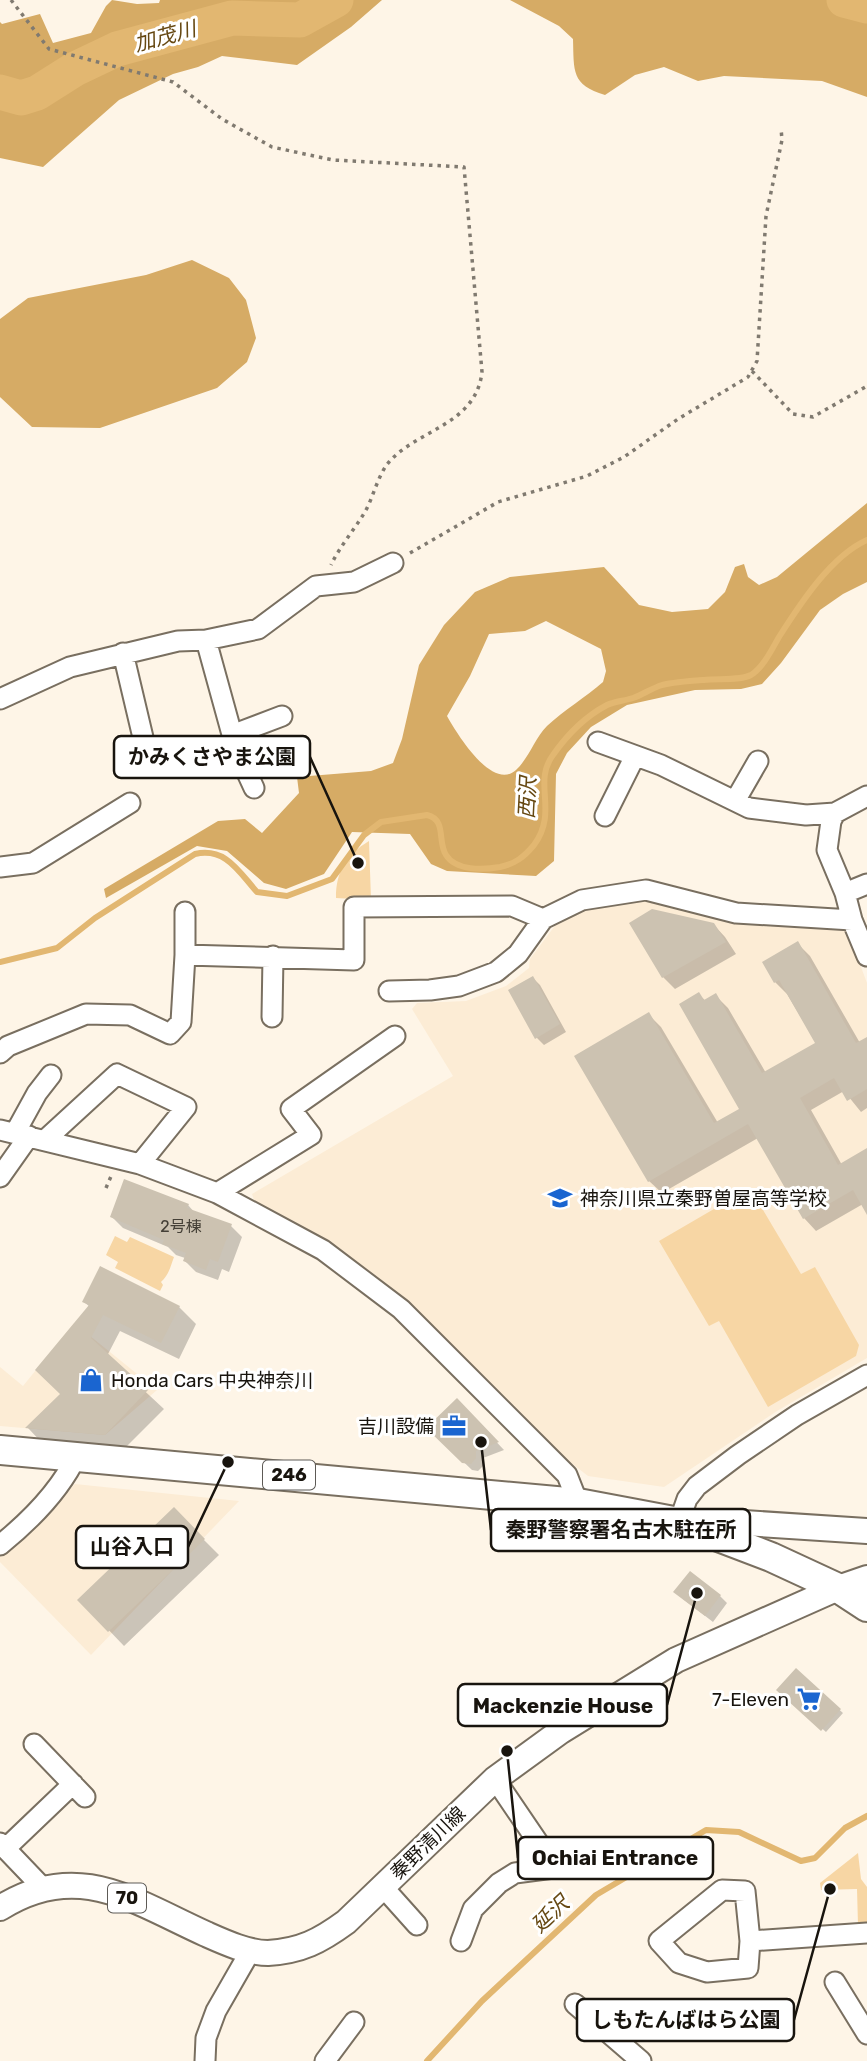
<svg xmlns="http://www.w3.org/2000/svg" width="867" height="2061" font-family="Rubik,'Noto Sans JP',sans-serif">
  <rect width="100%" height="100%" fill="#fef5e7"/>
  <!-- built -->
  <path fill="#fcecd5" d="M647 900 735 922 846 927 867 983V1358L777 1411 664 1487 588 1476 552 1448 395 1294 255 1203 252 1194 453 1076 412 1009 417 1003 466 1001 506 986 529 968 530 959 557 923 585 909Z
    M74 1323 157 1390 105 1435 0 1426V1367L23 1386Z
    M75 1484 239 1501 91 1655 0 1562V1555L21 1537Z"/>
  <!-- green -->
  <path fill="#f7d6a4" d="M369 841 371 900 336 898C336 871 346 855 369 841Z
    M750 1188 801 1274 815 1267 859 1345 856 1356 768 1407 719 1321 709 1326 659 1241Z
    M115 1236 127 1242 130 1237 174 1257C171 1265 169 1275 161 1282L163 1285 160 1291 115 1268 118 1262 106 1255Z
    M858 1853 861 1879 867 1887V1925H858L857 1889 821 1890 820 1883Z"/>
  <!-- forest -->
  <path fill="#d6ab65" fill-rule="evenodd" d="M112 0 137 4 159 3 160 0H382L351 27 297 65 222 56 198 67 173 74 119 100 43 167 0 158V22L2 24 40 14 53 43 91 33 106 6Z
    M510 0H867V97L822 81 724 76 698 81 664 67 635 75 605 95C571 85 574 71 573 39L559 26Z
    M192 260 229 278 246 300 256 338 247 362 217 388 100 428 32 427 0 397V319L28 298 146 275Z
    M867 503V582L843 594 820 610 781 663 762 684 741 689 695 690 627 705 591 727 567 753 556 774 554 861 536 876 447 871 431 864 410 834 352 832 324 874 286 889 264 883 227 851 197 846 106 898 104 889 218 821 245 819 262 833 299 793 297 777 371 771 393 763 402 739 419 665 444 625 475 592 510 577 604 567 639 605 672 612 708 609 725 592 735 567 744 564 748 577 759 585 777 577ZM546 621 601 649 606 671 603 682C586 697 564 710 547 726 535 738 529 758 516 770 492 792 456 732 447 716L470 676 489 634 525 631Z"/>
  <!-- shadow -->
  <path fill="#0003" d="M631 924 714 925 725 937 736 954 675 989 663 977Z
    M798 944 810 956 860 1043 867 1039V1108L861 1112 844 1091 811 1110 842 1165 867 1151V1211L863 1204 816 1231 804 1218 758 1138 662 1193 649 1181V1015L661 1027 718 1123 742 1109 699 995 706 1001 716 996 728 1008 766 1073 817 1044 787 994 775 982Z
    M533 978 540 985 566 1032 544 1045 537 1038Z
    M188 1205 195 1213 231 1226 242 1237 229 1272 222 1269 218 1280 196 1272 185 1261V1258L176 1255 168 1247 123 1228 112 1217Z
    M84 1302 179 1307 196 1324 179 1359 120 1331 107 1356 164 1409 122 1451 44 1445 28 1428 62 1394 90 1307Z
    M457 1400 504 1450 483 1458V1466L478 1471 472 1470 428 1428Z
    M174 1510 219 1555 124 1646 80 1600Z
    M720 1596 727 1603 713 1622 683 1599Z
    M796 1671 843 1713 826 1732 779 1690Z"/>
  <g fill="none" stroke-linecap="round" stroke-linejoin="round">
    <!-- stream -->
    <path stroke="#e2b771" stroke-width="6" d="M0 962 57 948 95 918 195 854C226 847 239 872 257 892L287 896 332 879 364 835 381 822 427 815C447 820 437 841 446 855 456 871 483 870 500 867 515 864 524 857 534 845 559 811 532 783 553 755 567 735 586 716 607 705 615 701 624 701 633 698 642 695 652 688 662 685 675 682 690 681 704 680 716 678 740 681 751 675 763 668 772 649 779 637 800 604 831 556 867 540
      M427 2061 482 2001 596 1895 706 1830 739 1832 801 1861 815 1858 845 1828 867 1816"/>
    <!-- river -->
    <path stroke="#e2b771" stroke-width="35" d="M844 0 867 6
      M0 92 21 98 37 93 75 69 117 49 232 18 300 20 336 0"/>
  </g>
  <!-- building -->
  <path fill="#ccc2b1" d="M652 909 714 923 726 942 662 978 629 923Z
    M798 941 856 1043 867 1037V1089L847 1101 834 1078 800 1098 838 1165 867 1148V1215L853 1190 803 1219 748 1124 648 1182 574 1056 649 1012 714 1123 739 1109 679 1004 699 992 704 1000 716 993 762 1073 815 1043 779 980 774 983 762 962Z
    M533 976 560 1024 535 1039 508 990Z
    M124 1179 189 1204 187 1208 232 1224 218 1262 210 1259 206 1270 183 1261 186 1253 162 1244 164 1240 110 1217Z
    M100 1266 180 1306 161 1343 103 1315 91 1338 148 1390 105 1435 25 1428 60 1394 35 1370 89 1305 82 1302Z
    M457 1398 499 1442 476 1451V1458L471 1464 462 1463 426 1428Z
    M174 1507 205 1539 108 1632 77 1600Z
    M690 1571 721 1595 705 1616 673 1592Z
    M796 1668 841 1709 821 1731 776 1690Z"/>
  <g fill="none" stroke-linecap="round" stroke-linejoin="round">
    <!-- minor casing -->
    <g stroke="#796f60" stroke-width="23">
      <path id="minor" d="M206 640 236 749 254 788
        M123 653 145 746
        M0 699 70 667 178 641 206 640 258 629 316 586 354 582 393 563
        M232 735 282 716
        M598 742 661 765 749 808 806 815 835 813
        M867 796 835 813 831 821 827 850 845 893 852 920 867 956
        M735 801 758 761
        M605 816 635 756
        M0 867 33 863 130 803
        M845 893 867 884
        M185 912V955
        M389 991 430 990 459 986 496 972 518 954 543 919 582 900 646 890 736 913 852 920
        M272 1017 273 956
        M0 1053 8 1046 86 1014 130 1015 170 1034 181 1022 185 955 354 960V907L512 906 543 919
        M0 1130 140 1164 217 1193 323 1250 401 1309 567 1475 578 1503
        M15 1133 37 1093 51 1075
        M45 1140 117 1074 186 1107 140 1164
        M0 1177 29 1136
        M217 1193 311 1135 291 1109 395 1036
        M679 1522 687 1499 697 1486 738 1455 797 1415 867 1375
        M0 1545C31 1520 60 1491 77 1455
        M34 1744 85 1797
        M495 1779 548 1857 551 1868
        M0 1843 43 1888
        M5 1849 73 1784
        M383 1887 417 1925
        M722 1890 745 1891 750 1941 748 1968 707 1972 679 1963 659 1941Z
        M461 1941 473 1909 499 1883 515 1873 569 1866 579 1861
        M750 1941 867 1933
        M835 1982 867 2034
        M575 2004 641 2061
        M205 2061 206 2038 216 2011 251 1950
        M325 2061 354 2022"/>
    </g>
    <!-- major casing -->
    <g stroke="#796f60" stroke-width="28">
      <path id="major" d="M686 1522H729L867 1531
        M0 1908C78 1859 133 1901 206 1934 224 1942 248 1953 268 1953 301 1951 320 1941 346 1922L495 1779 561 1731 676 1660 838 1588 867 1578"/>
    </g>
    <!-- highway casing -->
    <g stroke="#796f60" stroke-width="32">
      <path id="highway" d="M0 1450 578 1503 679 1522 771 1557 838 1588 867 1607"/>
    </g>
    <!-- path -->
    <path stroke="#807a70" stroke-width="3.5" stroke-dasharray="3.5 5" stroke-linecap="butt" d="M11 0 49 49 173 82 222 119 272 147 333 160 464 167 482 372C476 425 418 429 389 462 378 475 374 495 366 510 355 529 340 546 331 565
      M752 371 793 414 813 417 867 386
      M410 553 498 502 587 476 624 457 678 419 748 377 757 361 766 216 782 140 781 128
      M106 1188 112 1174"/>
    <!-- minor -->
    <use href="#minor" stroke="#fff" stroke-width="19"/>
    <!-- major -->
    <use href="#major" stroke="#fff" stroke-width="24"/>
    <!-- highway -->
    <use href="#highway" stroke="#fff" stroke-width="28"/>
  </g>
  <!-- icons -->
  <defs>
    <g id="school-bare" transform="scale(1.89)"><path d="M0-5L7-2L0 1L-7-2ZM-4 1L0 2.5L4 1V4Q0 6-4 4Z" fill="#1a65d0" stroke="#fff" stroke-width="2.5" paint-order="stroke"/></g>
    <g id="shop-bare" transform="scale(1.89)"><path d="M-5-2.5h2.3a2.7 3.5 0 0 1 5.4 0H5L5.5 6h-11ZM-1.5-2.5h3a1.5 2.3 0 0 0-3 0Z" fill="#1a65d0" stroke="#fff" stroke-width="2.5" paint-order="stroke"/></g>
    <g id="office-bare" transform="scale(1.89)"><path d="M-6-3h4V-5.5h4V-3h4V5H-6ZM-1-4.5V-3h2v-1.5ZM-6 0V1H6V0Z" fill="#1a65d0" stroke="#fff" stroke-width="2.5" paint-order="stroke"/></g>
    <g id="supermarket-bare" transform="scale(1.89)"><path d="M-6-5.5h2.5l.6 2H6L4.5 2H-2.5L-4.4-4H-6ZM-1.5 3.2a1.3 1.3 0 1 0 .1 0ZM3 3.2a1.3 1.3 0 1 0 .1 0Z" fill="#1a65d0" stroke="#fff" stroke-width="2.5" paint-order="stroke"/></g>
  </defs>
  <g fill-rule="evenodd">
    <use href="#school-bare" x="560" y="1198"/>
    <use href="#shop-bare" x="91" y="1380"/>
    <use href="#office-bare" x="454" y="1426"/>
    <use href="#supermarket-bare" x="809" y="1699"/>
  </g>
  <g text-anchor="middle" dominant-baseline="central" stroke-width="6" stroke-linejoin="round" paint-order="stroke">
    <!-- number labels -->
    <g font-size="16" fill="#454037">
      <text x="181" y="1226">2号棟</text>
    </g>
    <!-- shield labels -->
    <g fill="#fff" stroke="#5d5a56" stroke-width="2">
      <rect x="263" y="1460.5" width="52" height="29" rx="5"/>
      <rect x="108" y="1883.5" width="38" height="29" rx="5"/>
    </g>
    <g font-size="18" font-weight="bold" fill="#18140e">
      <text x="289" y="1475">246</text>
      <text x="127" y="1898">70</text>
    </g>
    <!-- poi labels -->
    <g font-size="19" fill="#18140e" stroke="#fff" text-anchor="start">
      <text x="580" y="1198">神奈川県立秦野曽屋高等学校</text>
      <text x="111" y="1380">Honda Cars 中央神奈川</text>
      <text x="434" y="1426" text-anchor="end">吉川設備</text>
      <text x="789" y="1699" text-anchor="end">7-Eleven</text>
    </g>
    <!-- street labels -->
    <g font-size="19" fill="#18140e" stroke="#fff">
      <text transform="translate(428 1843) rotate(-44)">秦野清川線</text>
    </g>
    <!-- water labels -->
    <g font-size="21" font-style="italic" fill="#664812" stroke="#fff">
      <text transform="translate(165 36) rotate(-15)">加茂川</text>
      <text transform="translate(527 798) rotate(-87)">西沢</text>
      <text transform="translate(550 1914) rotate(-43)">延沢</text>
    </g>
  </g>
  <!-- callouts -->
  <path fill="none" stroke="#18140e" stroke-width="2.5" d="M358 863L310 757M481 1442L491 1530M228 1462L188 1547M697 1593L667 1705M507 1751L518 1858M830 1889L794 2020"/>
  <g fill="#18140e" stroke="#fff" stroke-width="2.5">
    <circle cx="358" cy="863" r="7"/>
    <circle cx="481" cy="1442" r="7"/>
    <circle cx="228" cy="1462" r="7"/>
    <circle cx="697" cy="1593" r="7"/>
    <circle cx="507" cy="1751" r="7"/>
    <circle cx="830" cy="1889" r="7"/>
  </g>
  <g fill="#fff" stroke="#18140e" stroke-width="2.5">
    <rect x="114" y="736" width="196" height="42" rx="7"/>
    <rect x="491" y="1509" width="259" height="42" rx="7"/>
    <rect x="76" y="1526" width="112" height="42" rx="7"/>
    <rect x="458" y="1684" width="209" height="42" rx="7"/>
    <rect x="518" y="1837" width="195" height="42" rx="7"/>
    <rect x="577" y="1999" width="217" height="42" rx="7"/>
  </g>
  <g font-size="21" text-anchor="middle" font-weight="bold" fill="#18140e">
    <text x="212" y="764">かみくさやま公園</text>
    <text x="621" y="1537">秦野警察署名古木駐在所</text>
    <text x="132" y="1554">山谷入口</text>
    <text x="563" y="1713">Mackenzie House</text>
    <text x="615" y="1865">Ochiai Entrance</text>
    <text x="686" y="2027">しもたんばはら公園</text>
  </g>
</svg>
